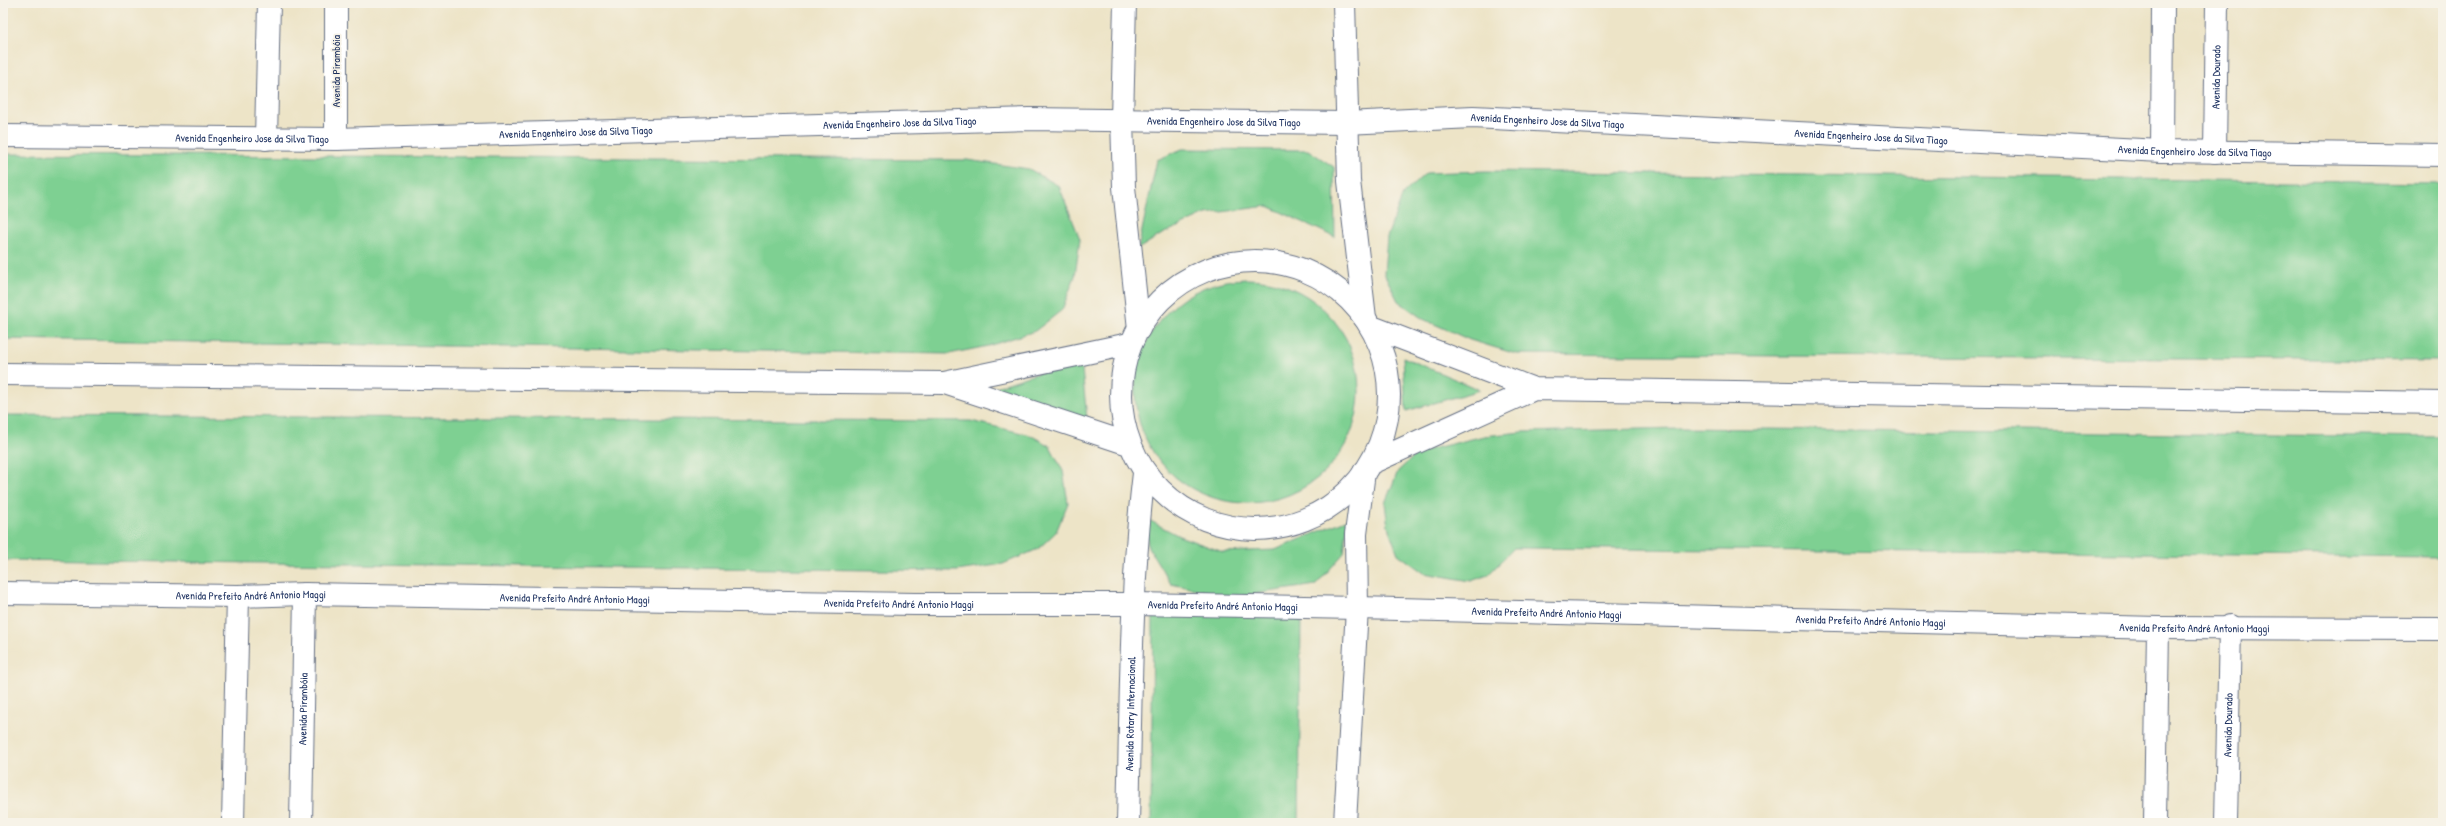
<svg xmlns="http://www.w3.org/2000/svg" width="2446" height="826" font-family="'Patrick Hand',sans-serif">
  <rect width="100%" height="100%" fill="#f7f3e8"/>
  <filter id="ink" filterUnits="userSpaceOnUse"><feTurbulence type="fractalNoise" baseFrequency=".025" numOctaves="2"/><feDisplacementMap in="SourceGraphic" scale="8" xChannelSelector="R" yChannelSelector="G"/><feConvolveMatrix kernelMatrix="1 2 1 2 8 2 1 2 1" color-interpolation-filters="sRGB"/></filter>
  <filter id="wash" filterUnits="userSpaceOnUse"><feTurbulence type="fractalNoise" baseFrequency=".012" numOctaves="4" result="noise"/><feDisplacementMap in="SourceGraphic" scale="16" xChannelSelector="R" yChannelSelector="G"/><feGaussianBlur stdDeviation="0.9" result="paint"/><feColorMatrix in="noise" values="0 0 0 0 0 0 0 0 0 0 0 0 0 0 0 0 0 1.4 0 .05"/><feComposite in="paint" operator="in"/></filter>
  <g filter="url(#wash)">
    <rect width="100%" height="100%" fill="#ede4c7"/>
    <!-- green -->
    <path fill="#7ed092" stroke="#4c8078" d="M1182 149 1308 150 1334 167 1335 237 1268 206 1206 214 1162 234 1138 249 1157 160Z
      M3 154 967 160 1029 169 1059 186 1080 239 1075 276 1062 310 1035 331 988 346 949 354 3 339Z
      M1486 171 2443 183V361L1516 354 1470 340 1423 319 1398 301 1384 273 1387 237 1403 194 1426 173Z
      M1135 391a112 112 0 1 1 224 0a112 112 0 1 1-224 0Z
      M1403 357 1480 390 1406 411Z
      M1081 359 1087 419 993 388Z
      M3 415 971 421 1030 435 1050 446 1063 471 1068 503 1056 532 1038 549 1003 564 957 571 3 560Z
      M1679 428 2443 437V557L1514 548 1488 575 1471 581 1424 573 1398 554 1388 527 1385 503 1398 471 1419 452 1484 436 1522 432Z
      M1145 518 1179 536 1223 552 1275 550 1348 519 1344 553 1316 585 1234 597 1171 584 1148 547Z
      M1301 611 1299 823H1151L1153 612Z"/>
  </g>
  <g filter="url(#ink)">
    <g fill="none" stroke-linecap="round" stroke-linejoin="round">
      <!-- street casing -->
      <g stroke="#646e83" stroke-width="24">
        <g id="street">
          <path d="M233 823 238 596"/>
          <path id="s1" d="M301 823 305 594"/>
        </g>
      </g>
      <!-- secondary casing -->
      <g stroke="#646e83" stroke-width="24">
        <g id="secondary">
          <path d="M1125 3 1122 119 1124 187 1139 329"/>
          <path d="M1344 3 1349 181 1365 318"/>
          <path id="s2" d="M3 136 336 139 1029 119 1346 123 1473 117 2162 151 2443 155"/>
          <path d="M266 139 269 3"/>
          <path d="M336 139V3"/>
          <path d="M2162 151 2163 3"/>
          <path id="s3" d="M2215 152 2217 3"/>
          <path id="s4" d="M3 593 238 596 305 594 915 604H1134L1357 608 2158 628 2443 629"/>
          <path id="s5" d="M1128 823C1131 706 1130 589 1144 473"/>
          <path d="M1345 823 1357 608 1356 534 1364 472"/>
          <path d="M2155 823 2158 628"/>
          <path id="s6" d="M2226 823 2230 626"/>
        </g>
      </g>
      <!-- primary casing -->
      <g stroke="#646e83" stroke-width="24">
        <path id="primary" d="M1121 395a134 134 0 1 1 268 0a134 134 0 1 1-268 0Z
          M1372 327 1534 389 2443 403
          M3 374 944 383 1129 344
          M945 383 1129 444
          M1371 463 1534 389"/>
      </g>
      <!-- street -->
      <use href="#street" stroke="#fff" stroke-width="22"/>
      <!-- secondary -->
      <use href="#secondary" stroke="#fff" stroke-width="22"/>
      <!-- primary -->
      <use href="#primary" stroke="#fff" stroke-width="22"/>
    </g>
  </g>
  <g text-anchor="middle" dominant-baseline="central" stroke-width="3.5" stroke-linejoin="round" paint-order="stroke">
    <!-- street labels -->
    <g font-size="11" fill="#1b2f5e" stroke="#f7f3e8">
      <text transform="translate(336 71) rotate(-90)">Avenida Pirambóia</text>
      <text stroke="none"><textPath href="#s3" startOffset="75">Avenida Dourado</textPath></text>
      <text stroke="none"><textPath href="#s2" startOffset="1221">Avenida Engenheiro Jose da Silva Tiago</textPath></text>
      <text stroke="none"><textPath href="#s2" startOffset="1545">Avenida Engenheiro Jose da Silva Tiago</textPath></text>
      <text stroke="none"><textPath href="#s2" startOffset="897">Avenida Engenheiro Jose da Silva Tiago</textPath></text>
      <text stroke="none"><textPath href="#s2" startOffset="573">Avenida Engenheiro Jose da Silva Tiago</textPath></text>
      <text stroke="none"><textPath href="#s2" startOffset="1869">Avenida Engenheiro Jose da Silva Tiago</textPath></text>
      <text stroke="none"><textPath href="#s2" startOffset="249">Avenida Engenheiro Jose da Silva Tiago</textPath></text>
      <text stroke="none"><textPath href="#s2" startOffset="2193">Avenida Engenheiro Jose da Silva Tiago</textPath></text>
      <text stroke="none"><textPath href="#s4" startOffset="248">Avenida Prefeito André Antonio Maggi</textPath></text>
      <text stroke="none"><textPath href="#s4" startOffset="572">Avenida Prefeito André Antonio Maggi</textPath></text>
      <text stroke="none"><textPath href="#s4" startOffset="896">Avenida Prefeito André Antonio Maggi</textPath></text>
      <text stroke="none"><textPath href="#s4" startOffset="1220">Avenida Prefeito André Antonio Maggi</textPath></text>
      <text stroke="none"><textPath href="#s4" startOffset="1544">Avenida Prefeito André Antonio Maggi</textPath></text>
      <text stroke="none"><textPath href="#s4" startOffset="1868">Avenida Prefeito André Antonio Maggi</textPath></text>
      <text stroke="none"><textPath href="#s4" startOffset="2192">Avenida Prefeito André Antonio Maggi</textPath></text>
      <text stroke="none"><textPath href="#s1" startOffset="114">Avenida Pirambóia</textPath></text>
      <text stroke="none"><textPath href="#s5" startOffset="109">Avenida Rotary Internacional</textPath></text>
      <text stroke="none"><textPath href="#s6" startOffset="98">Avenida Dourado</textPath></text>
    </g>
  </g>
  <!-- margin -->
  <rect width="2446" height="826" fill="none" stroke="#f7f3e8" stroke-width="16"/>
</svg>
